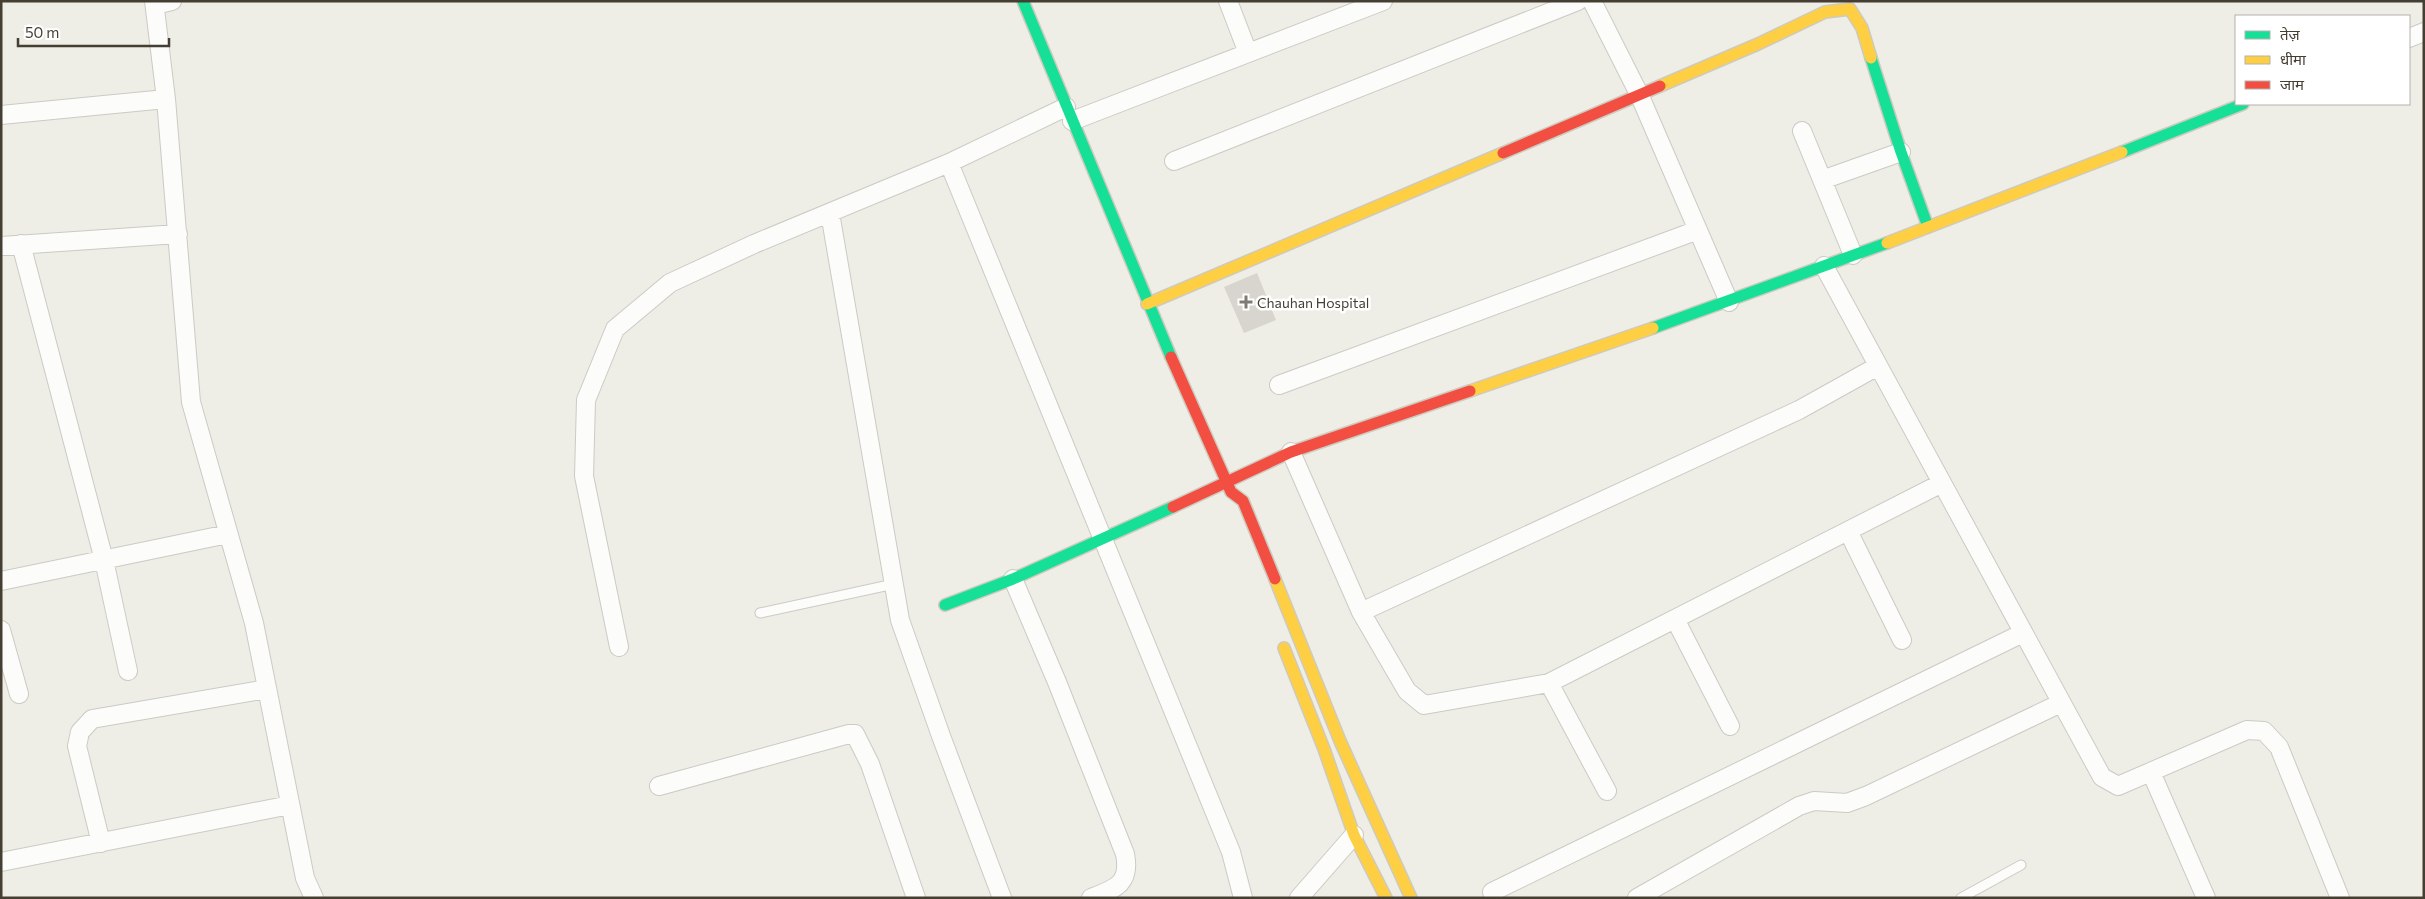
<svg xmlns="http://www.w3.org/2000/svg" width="2425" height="899" font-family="Commissioner,'Noto Sans Devanagari',sans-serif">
  <rect width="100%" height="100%" fill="#eeede6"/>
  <!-- building -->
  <path fill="#d8d5cf" d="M1257 273 1276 320 1244 333 1224 287Z"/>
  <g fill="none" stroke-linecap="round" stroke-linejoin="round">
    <!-- lane casing -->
    <g stroke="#cccac4" stroke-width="11">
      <path id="lane" d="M760 613 894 584
        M1961 898 2021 865"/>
    </g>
    <!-- street casing -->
    <g stroke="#cccac4" stroke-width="20">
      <path id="street" d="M154 1 166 99 191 402 254 623 305 878 314 898
        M1228 1 1248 53
        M1592 1 1639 94 1729 302
        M155 5 172 1
        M2409 38 2424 32
        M1 115 166 99
        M1072 121 1383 1
        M1802 131 1853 255
        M1174 161 1578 1
        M949 163 1231 852 1243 898
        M1822 180 1901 152
        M830 213 900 620 941 736 1002 898
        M21 244 104 560 128 671
        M1 246 178 234
        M1824 266 2102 777 2118 786 2247 730 2264 731 2279 747 2340 898
        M1279 385 1698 230
        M1291 452 1361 612 1407 691 1424 705 1549 683 1942 483
        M1848 531 1902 640
        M1013 579 1057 682 1125 854C1131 884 1115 889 1091 898
        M1 581 228 534
        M1361 612 1799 410 1878 366
        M1675 619 1730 726
        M1 630 19 694
        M619 647 584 476 586 400 615 329 670 283 754 244 949 163 1066 107
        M1549 683 1607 791
        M2151 772 2206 898
        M659 786 849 734H855L870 764 916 898
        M101 843 77 746 80 732 92 719 267 689
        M1 862 290 805
        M1492 892 2023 633
        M1299 898 1354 835
        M1637 898 1799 806 1814 801 1847 803 1866 796 2061 703"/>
    </g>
    <!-- fast casing -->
    <g stroke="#cecabd" stroke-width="14">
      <path id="fast" d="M1023 1 1171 357
        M1871 58 1901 152 1928 227
        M2122 152 2243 104
        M1653 328 1887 243
        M945 605 1013 579 1173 507"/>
    </g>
    <!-- slow casing -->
    <g stroke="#cecabd" stroke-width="14">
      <path id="slow" d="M1660 86 1758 44 1825 12 1850 9 1862 28 1871 58
        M1887 243 2122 152
        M1147 304 1503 153
        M1470 391 1653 328
        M1275 579 1340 741 1411 898
        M1284 648 1324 749 1354 835 1386 898"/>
    </g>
    <!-- jam casing -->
    <g stroke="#cecabd" stroke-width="14">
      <path id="jam" d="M1503 153 1660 86
        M1171 357 1231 492 1243 501 1275 579
        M1173 507 1291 452 1470 391"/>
    </g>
    <!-- lane -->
    <use href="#lane" stroke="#fcfcfb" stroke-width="9"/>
    <!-- street -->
    <use href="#street" stroke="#fcfcfb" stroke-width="18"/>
    <!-- fast -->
    <use href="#fast" stroke="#16e098" stroke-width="11"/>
    <!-- slow -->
    <use href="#slow" stroke="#ffcf43" stroke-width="11"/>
    <!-- jam -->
    <use href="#jam" stroke="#f24e42" stroke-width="11"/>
  </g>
  <!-- markers -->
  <path fill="#807b72" stroke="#fff" stroke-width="2" d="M1243.5 294.5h5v5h5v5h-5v5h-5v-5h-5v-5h5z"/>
  <g text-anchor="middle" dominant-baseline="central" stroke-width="5" stroke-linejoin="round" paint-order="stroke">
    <!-- poi labels -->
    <g font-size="14" fill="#443e33" stroke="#fff" text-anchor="start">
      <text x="1257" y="302">Chauhan Hospital</text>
    </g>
  </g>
  <!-- border -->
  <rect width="2425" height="899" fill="none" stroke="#443e33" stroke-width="5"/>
  <!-- legend -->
  <rect x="2235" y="15" width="175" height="90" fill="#ffffff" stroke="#b4b2ad"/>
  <rect x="2245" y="31" width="25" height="8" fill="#16e098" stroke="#b4b2ad"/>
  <text x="2280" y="40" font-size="15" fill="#443e33">तेज़</text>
  <rect x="2245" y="56" width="25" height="8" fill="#ffcf43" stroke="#b4b2ad"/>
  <text x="2280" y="65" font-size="15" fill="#443e33">धीमा</text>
  <rect x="2245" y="81" width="25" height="8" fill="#f24e42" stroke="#b4b2ad"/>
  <text x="2280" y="90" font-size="15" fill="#443e33">जाम</text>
  <!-- scale -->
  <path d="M18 38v8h151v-8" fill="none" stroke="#443e33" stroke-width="2.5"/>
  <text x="25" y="38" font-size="15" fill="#443e33" stroke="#ffffff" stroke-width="4" paint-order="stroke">50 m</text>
</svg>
